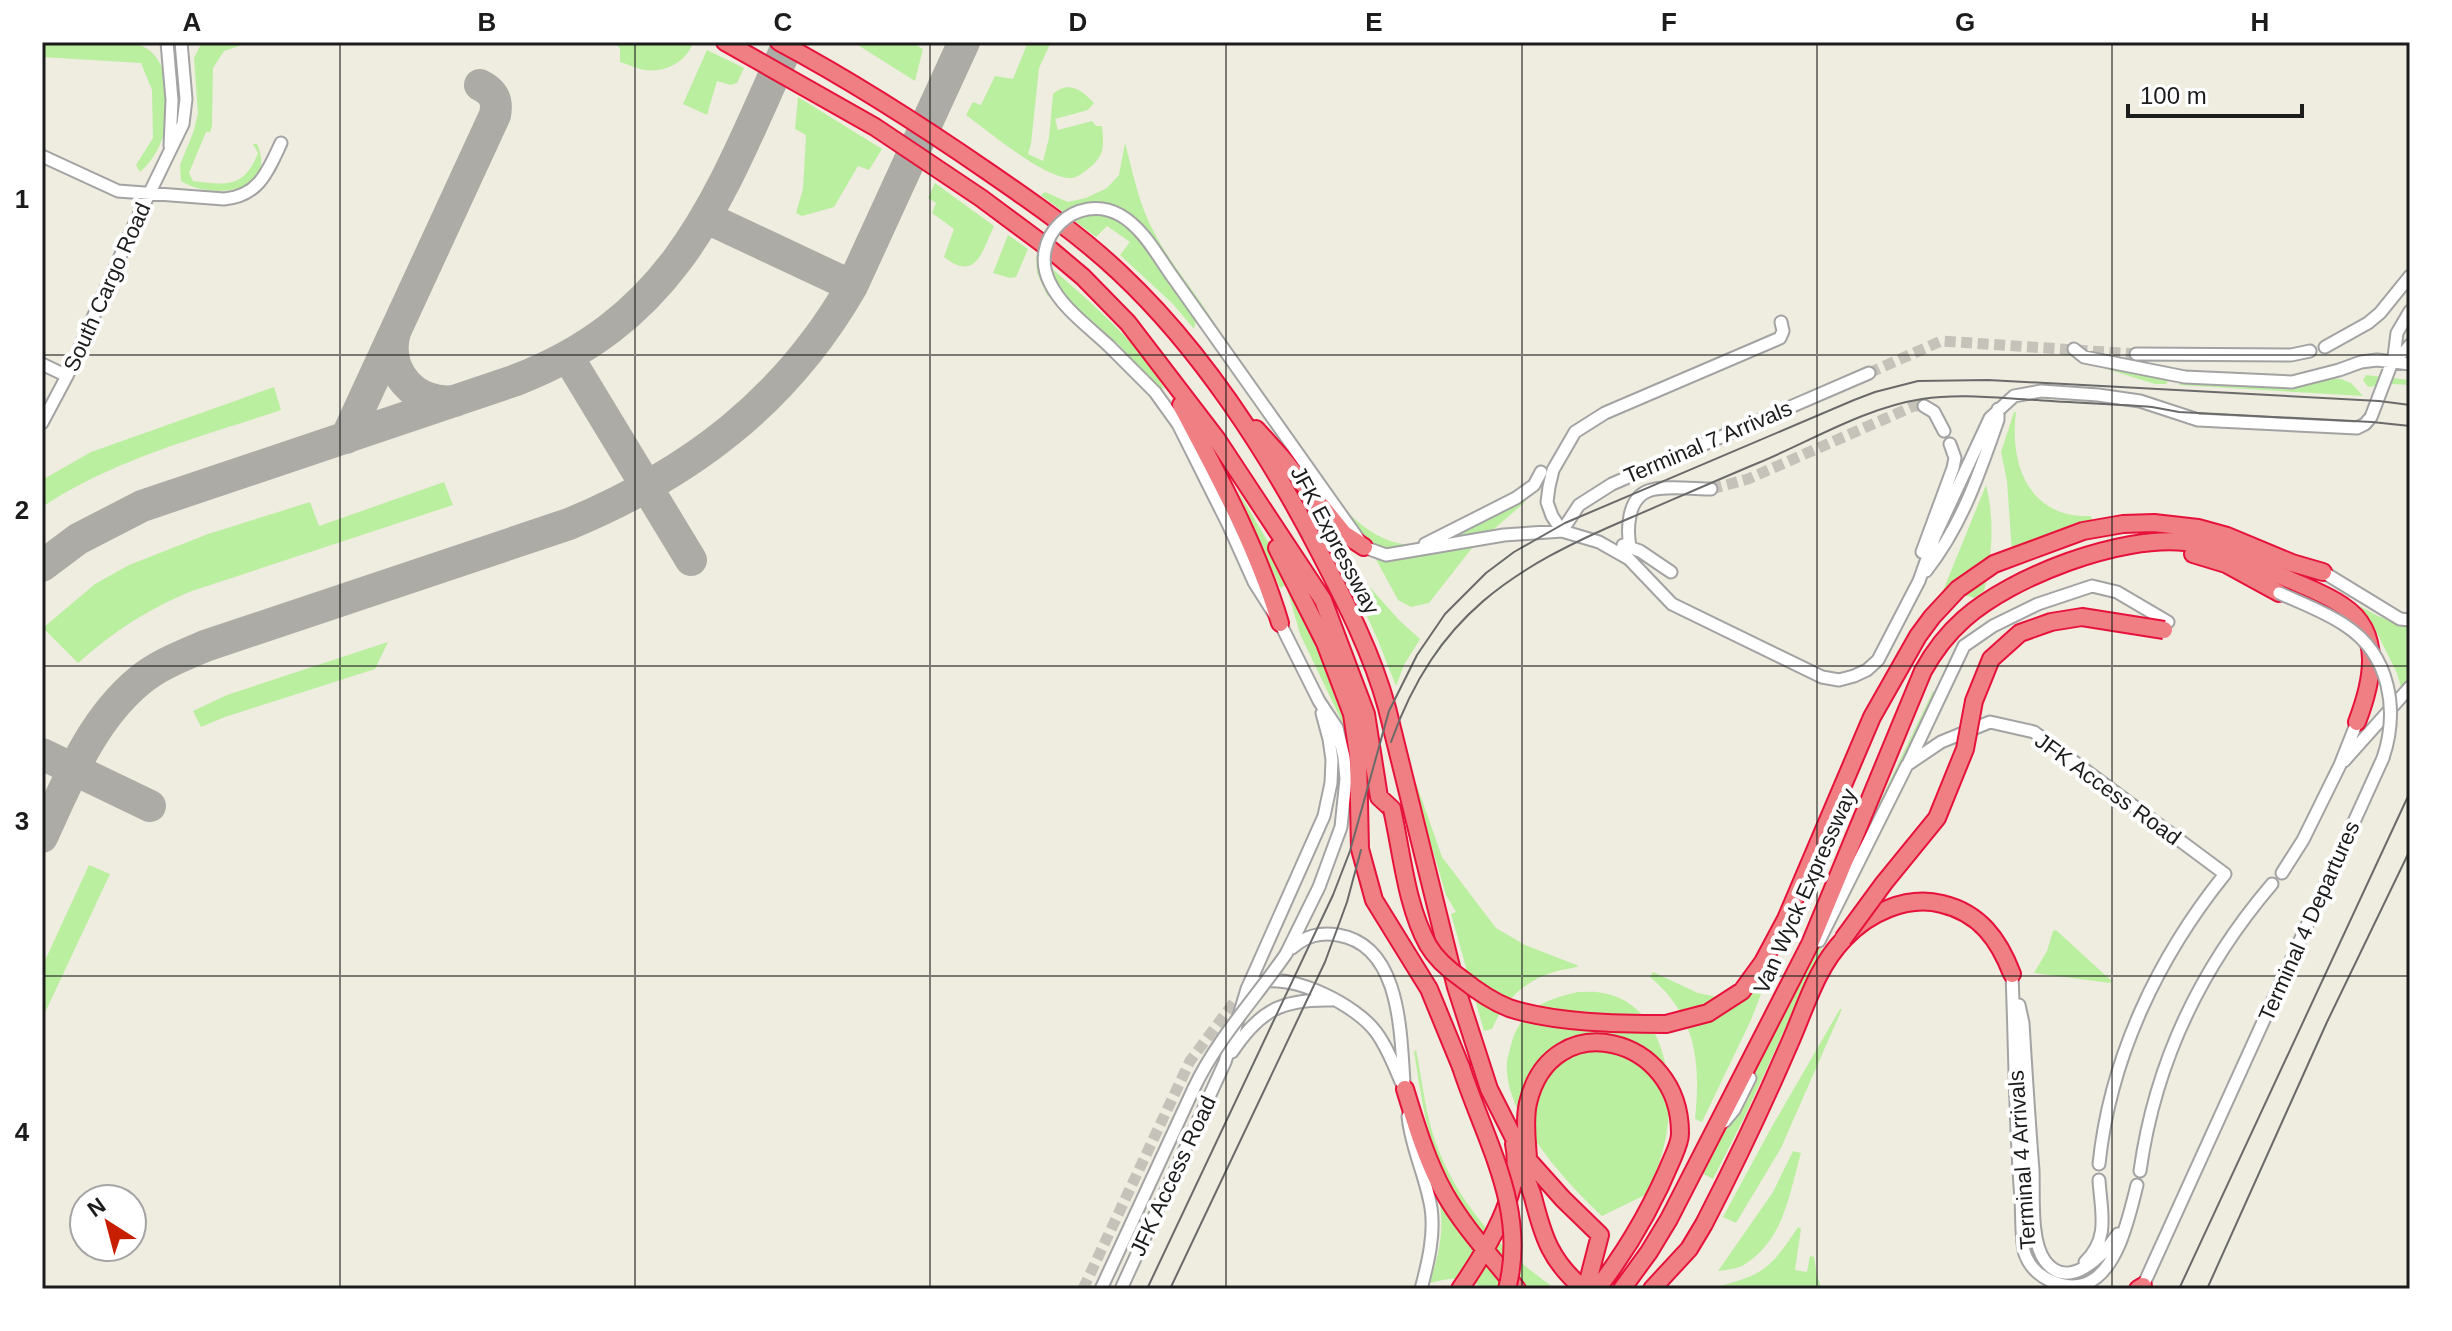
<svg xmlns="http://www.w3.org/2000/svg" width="2452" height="1331" font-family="Helvetica,sans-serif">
  <rect width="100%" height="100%" fill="#efece0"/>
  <!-- grass -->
  <path fill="#bbefa0" d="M42 42C64 42 124 38 142 46 173 59 172 115 161 142 156 154 149 164 140 172L136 165 153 138 152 90 141 63 42 57Z
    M202 42H251L224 51 213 68 212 126 210 132H206L189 173 193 181C226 185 244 189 258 153L253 144H257C279 194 211 200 181 181L180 165 193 133 198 114 194 58Z
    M613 42H691L693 43C686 62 665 73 645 70 637 69 628 64 620 62V48Z
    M853 42H911L923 49 915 81Z
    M1028 42H1051L1039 68 1031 144 1028 154 1043 161 1049 138 1053 94C1069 80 1082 90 1094 103L1088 110 1055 119 1058 130 1092 121 1096 126H1102C1104 146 1105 156 1088 169 1083 173 1078 177 1072 178 1046 180 988 131 966 115L973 102 981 105 995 76 1013 79Z
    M707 50 744 68 737 83 731 85 717 81 707 115 683 104Z
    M798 97 882 149 869 170 858 166 834 207 802 216 796 213 803 189 806 135 795 129Z
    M1125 143C1133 173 1139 205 1154 232 1172 267 1200 297 1219 331L1179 274 1169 280 1196 320 1194 329 1173 304 1120 255 1130 242 1107 226 1096 237 1041 195 1045 192 1068 202 1086 198 1107 188 1119 175Z
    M935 183 994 226C982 252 976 282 944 257L954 229 932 213 936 203 928 198Z
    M1008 235 1028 249 1016 277 1010 278 993 273Z
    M1036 255C1080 293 1135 337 1164 388L1161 389 1116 342 1107 350 1047 295 1037 273Z
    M2087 363 2177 369 2166 384H2155Z
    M2189 371 2341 379 2351 383 2363 396 2179 385Z
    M2366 375 2410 380V385L2392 384 2368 387 2363 380Z
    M274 387 281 410C200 437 114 459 42 507V480L91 452Z
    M2014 412H2016C2009 464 2029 519 2091 516L2092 520 2059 529 2012 554 2007 481 2001 452Z
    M444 482 453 505 192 591C146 610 116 630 78 663L43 628 95 584 129 565 208 534 310 502 319 526Z
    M1986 485C1995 521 1992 555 1984 591L1974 598C1962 592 1949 599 1938 603Z
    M1527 486 1532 492 1524 503 1472 548 1429 603 1411 607 1398 600 1364 537 1346 510C1377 545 1419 556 1461 534Z
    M1237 489 1292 583 1349 712 1367 770 1350 838 1355 785 1351 753 1345 728 1300 634 1286 585 1280 588Z
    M1366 583 1399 620 1420 639 1404 665 1396 686 1377 638 1355 590Z
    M2354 603 2378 616 2410 628V676L2401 687 2397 673 2371 621Z
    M388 642 375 669 225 717 201 727 193 711 227 695Z
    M1933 691 1939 694 1744 1118 1713 1179 1702 1173Z
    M1416 783 1442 857 1496 928 1525 945 1579 966C1572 969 1562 969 1554 972 1525 980 1503 1002 1492 1029L1484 1031 1451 914 1456 912 1446 895 1413 784Z
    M89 865 110 874 42 1019V967Z
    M2056 930 2105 975 2112 981 2110 983 2034 973 2047 951 2053 931Z
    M1653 972 1698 993 1722 998 1764 979 1766 981 1751 1020 1702 1122 1695 1119C1701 1063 1696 1015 1650 977Z
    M1578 992C1586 992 1595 991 1603 993 1663 1004 1675 1080 1667 1130 1664 1152 1656 1173 1647 1194L1602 1216C1567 1184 1503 1114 1507 1063 1507 1057 1510 1051 1511 1045 1520 1010 1545 999 1578 992Z
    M1840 1009H1842L1781 1148 1736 1223 1723 1217 1770 1130Z
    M1416 1050C1421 1074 1424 1100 1430 1124 1448 1193 1498 1250 1556 1289H1529C1495 1248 1457 1206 1437 1156 1424 1123 1420 1087 1414 1052Z
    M1793 1151 1801 1153C1789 1194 1784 1242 1742 1266 1735 1269 1726 1270 1718 1271L1773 1192Z
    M1441 1203 1503 1284 1501 1289C1473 1289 1465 1271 1431 1283L1430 1281C1439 1255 1444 1232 1440 1204Z
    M1798 1227 1801 1229 1795 1270 1807 1272 1810 1256 1814 1257 1817 1276 1822 1289 1716 1287C1764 1275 1771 1268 1798 1227Z"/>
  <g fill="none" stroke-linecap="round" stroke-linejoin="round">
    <!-- taxiway -->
    <path stroke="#acaba5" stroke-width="32" d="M707 218 852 286
      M395 332C384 371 415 406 455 401
      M568 357 691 560
      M346 438 495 115C498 100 494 92 480 85
      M42 566 78 539 142 506 516 380C682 316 721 191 789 42
      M42 754 150 806
      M42 837C68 781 91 721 139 681 158 665 182 656 205 646L569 524C691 473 786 401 852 286L964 42"/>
    <!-- minor-tunnel -->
    <path stroke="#c5c2b9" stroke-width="11" stroke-dasharray="11 5.5" stroke-linecap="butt" d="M1869 373 1941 341 2136 354
      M1711 489 1748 479 1914 406H1924
      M1083 1289 1190 1061 1235 1001"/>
    <!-- minor casing -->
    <g stroke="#a3a3a3" stroke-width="15">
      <path id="minor" d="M167 42 172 100 170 146
        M42 156 118 191 224 199C259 196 268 171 281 143
        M1172 276 1364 547 1386 555 1504 535 1562 531 1599 542 1629 559 1672 604 1822 677 1839 680 1854 676 1867 670 1878 660 1919 581 1935 536 1990 418 2014 396 2041 391 2098 395 2140 401 2198 420 2357 428 2365 424 2371 417 2394 357 2405 351 2410 345
        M1109 346 1155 392 1178 424 1228 524 1254 582 1280 623 1319 701 1337 728 1344 757 1346 779 1341 827 1319 887 1286 954
        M2325 347 2368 323 2380 313 2410 276
        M2074 349 2084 357 2185 377 2292 382 2339 370 2361 362 2377 360 2410 364
        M2136 354 2291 355 2310 351
        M2394 357 2397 333 2410 311
        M42 364 67 376
        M1924 406 1934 412 1944 431
        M42 423 67 376 135 223 183 124 186 99 181 42
        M1562 531 1552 516 1547 502 1549 487 1553 470 1575 432 1605 413 1780 338 1783 331 1781 322
        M1562 531 1579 505 1612 484 1869 373
        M1425 544 1516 498 1534 485 1541 472
        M1623 545 1640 551 1671 572
        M1630 547C1627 530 1627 499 1648 491 1663 485 1694 489 1711 489
        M1922 552 1953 468 1955 458 1950 444
        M1926 571C1962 525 1979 474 1998 420V409
        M2323 572 2400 619 2410 620
        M2344 761 2410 687
        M1909 762 1964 646 1993 626 2038 604 2092 586 2117 592 2168 622
        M2282 873 2303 840 2340 765 2357 722
        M1819 941 1907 765 1941 742 1990 722 2034 732 2225 874C2158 957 2110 1058 2099 1164
        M1292 948C1306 936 1319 932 1338 935 1405 946 1400 1043 1405 1095
        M2012 974C2015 1049 2015 1124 2021 1199 2022 1212 2021 1244 2025 1254 2033 1277 2062 1291 2085 1284 2118 1272 2129 1216 2137 1185
        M1261 982C1294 974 1356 1005 1376 1032 1387 1047 1394 1065 1401 1082
        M2019 1005 2023 1023C2026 1072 2029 1121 2033 1170 2034 1195 2030 1241 2045 1261 2069 1293 2104 1254 2118 1234
        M1232 1052C1260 1010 1282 999 1331 1000
        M1408 1116C1411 1148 1426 1176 1431 1208 1435 1234 1428 1263 1421 1289
        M1724 1122 1734 1110 1750 1078
        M2140 1171C2155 1063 2202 966 2272 884
        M2085 1262C2110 1238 2101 1212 2099 1180
        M2143 1286 2383 758
        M1101 1289 1194 1088
        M1121 1289 1225 1062 1247 989 1324 816 1331 783 1332 760 1329 739 1322 713"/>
    </g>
    <!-- highway casing -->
    <g stroke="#e7123b" stroke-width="20">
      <path id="highway" d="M725 42 875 127 981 198 1051 250 1083 277 1128 323 1216 438 1323 600 1366 714 1379 797 1392 809
        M779 42C852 81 922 126 990 173 1035 204 1081 236 1120 273 1201 349 1269 454 1320 553 1346 603 1372 653 1387 708L1456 987 1489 1089 1521 1152 1563 1199 1600 1235 1586 1289
        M1181 405C1218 475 1257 546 1280 623
        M1256 429 1283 459 1344 534 1364 547
        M1277 548 1325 643 1352 714 1358 755 1360 849 1374 900 1429 989 1461 1067
        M2193 554 2226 564 2279 593
        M1666 1024 1708 1013 1742 991 1763 962 1786 919 1872 717 1918 636 1932 617 1958 589 1994 564 2083 531 2123 524 2154 523 2198 528 2227 536 2292 563 2323 572
        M1405 1089C1416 1125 1427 1162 1445 1194 1465 1229 1493 1258 1517 1289
        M1528 1158C1527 1141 1524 1121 1528 1103 1551 1004 1681 1035 1680 1134 1680 1141 1676 1150 1673 1157 1654 1203 1628 1249 1597 1289
        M1518 1162C1523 1173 1530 1185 1533 1197 1543 1237 1551 1262 1584 1289
        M1460 1289C1486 1251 1524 1190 1514 1144
        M1622 1289 1649 1252 1669 1219 1810 944 1923 671C1934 651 1947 634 1964 619 2013 576 2120 535 2185 542 2222 546 2254 564 2288 579 2306 587 2326 594 2343 606 2384 633 2372 683 2357 722
        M1652 1289 1689 1249 1704 1224C1734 1166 1762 1107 1788 1047 1805 1010 1815 969 1844 939 1868 913 1907 895 1942 904 1980 913 1999 940 2012 974
        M2138 1289 2143 1286"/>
    </g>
    <!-- minor -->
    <use href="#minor" stroke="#fff" stroke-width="11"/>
    <!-- highway -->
    <use href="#highway" stroke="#ef7f83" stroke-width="16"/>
    <!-- tram -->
    <path stroke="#6a6a6a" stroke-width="2" d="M1391 742C1436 615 1512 568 1630 518 1672 500 1715 481 1758 463 1811 441 1864 408 1922 399 1960 393 1998 398 2037 400 2075 403 2113 404 2152 407L2179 412 2372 422 2410 426
      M1147 1289 1333 895 1350 851 1389 711 1417 655 1445 614 1486 573 1514 552 1565 523 1854 400 1875 392 1918 381 1988 380 2379 401 2410 405
      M1170 1289 1325 962 1347 902 1361 850
      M2179 1289 2410 792
      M2207 1289 2327 1022 2410 850"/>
    <!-- minor-bridge casing -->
    <g stroke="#a3a3a3" stroke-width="15" stroke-linecap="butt">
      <path id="minor-bridge" d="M1109 346C1089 327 1062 308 1050 283 1027 238 1077 191 1120 215 1143 228 1157 255 1172 276
        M2279 593C2301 603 2326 612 2346 626 2390 655 2399 710 2383 758
        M1194 1088C1217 1039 1255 999 1286 954"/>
    </g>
    <!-- highway-bridge casing -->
    <g stroke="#e7123b" stroke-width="20" stroke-linecap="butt">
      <path id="highway-bridge" d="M1392 809C1402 853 1406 905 1428 945 1436 959 1449 970 1462 979 1477 991 1491 1001 1509 1008 1554 1023 1618 1024 1666 1024
        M1843 939 1884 883 1937 818 1965 749 1974 701 1991 659 2020 633 2051 622 2082 617 2164 630
        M1461 1067C1485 1141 1528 1209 1507 1289"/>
    </g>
    <!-- minor-bridge -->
    <use href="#minor-bridge" stroke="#fff" stroke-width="11"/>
    <!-- highway-bridge -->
    <use href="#highway-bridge" stroke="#ef7f83" stroke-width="16"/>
  </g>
  <!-- grid -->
  <path fill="none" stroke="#1c1c1c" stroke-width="2" stroke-opacity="0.55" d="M340 42V1289M635 42V1289M930 42V1289M1226 42V1289M1522 42V1289M1817 42V1289M2112 42V1289M42 355H2410M42 666H2410M42 976H2410"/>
  <g text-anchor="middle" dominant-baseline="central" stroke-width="8" stroke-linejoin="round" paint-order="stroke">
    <!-- street labels -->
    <g font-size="22" fill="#1c1c1c" stroke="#fff">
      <text transform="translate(107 287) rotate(-66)">South Cargo Road</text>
      <text transform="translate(1708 442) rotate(-23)">Terminal 7 Arrivals</text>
      <text transform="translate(1335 540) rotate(62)">JFK Expressway</text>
      <text transform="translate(2108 789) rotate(36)">JFK Access Road</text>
      <text transform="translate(1805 891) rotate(-66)">Van Wyck Expressway</text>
      <text transform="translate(2309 921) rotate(-66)">Terminal 4 Departures</text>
      <text transform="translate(2022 1160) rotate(-94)">Terminal 4 Arrivals</text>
      <text transform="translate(1173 1176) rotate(-65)">JFK Access Road</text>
    </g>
  </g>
  <!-- border -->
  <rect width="2452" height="1331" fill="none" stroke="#ffffff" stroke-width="88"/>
  <!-- north arrow -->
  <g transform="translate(108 1223) rotate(324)"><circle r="38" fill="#ffffff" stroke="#a4a4a4" stroke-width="2"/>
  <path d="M0-6L14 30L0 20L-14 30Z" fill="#c81e00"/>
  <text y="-12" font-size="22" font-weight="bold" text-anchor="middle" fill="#1c1c1c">N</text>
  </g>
  <!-- scale -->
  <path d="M2128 104v12h174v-12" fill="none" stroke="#1c1c1c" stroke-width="4"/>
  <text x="2140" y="104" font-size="24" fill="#1c1c1c" stroke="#ffffff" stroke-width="6" paint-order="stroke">100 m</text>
  <rect x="44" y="44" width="2364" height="1243" fill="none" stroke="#1c1c1c" stroke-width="3"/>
  <g font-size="26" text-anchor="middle" font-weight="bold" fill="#1c1c1c">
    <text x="192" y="31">A</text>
    <text x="487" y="31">B</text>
    <text x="783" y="31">C</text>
    <text x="1078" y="31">D</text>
    <text x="1374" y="31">E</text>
    <text x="1669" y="31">F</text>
    <text x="1965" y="31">G</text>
    <text x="2260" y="31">H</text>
    <text x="22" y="208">1</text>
    <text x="22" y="519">2</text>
    <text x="22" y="830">3</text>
    <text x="22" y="1141">4</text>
  </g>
</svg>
